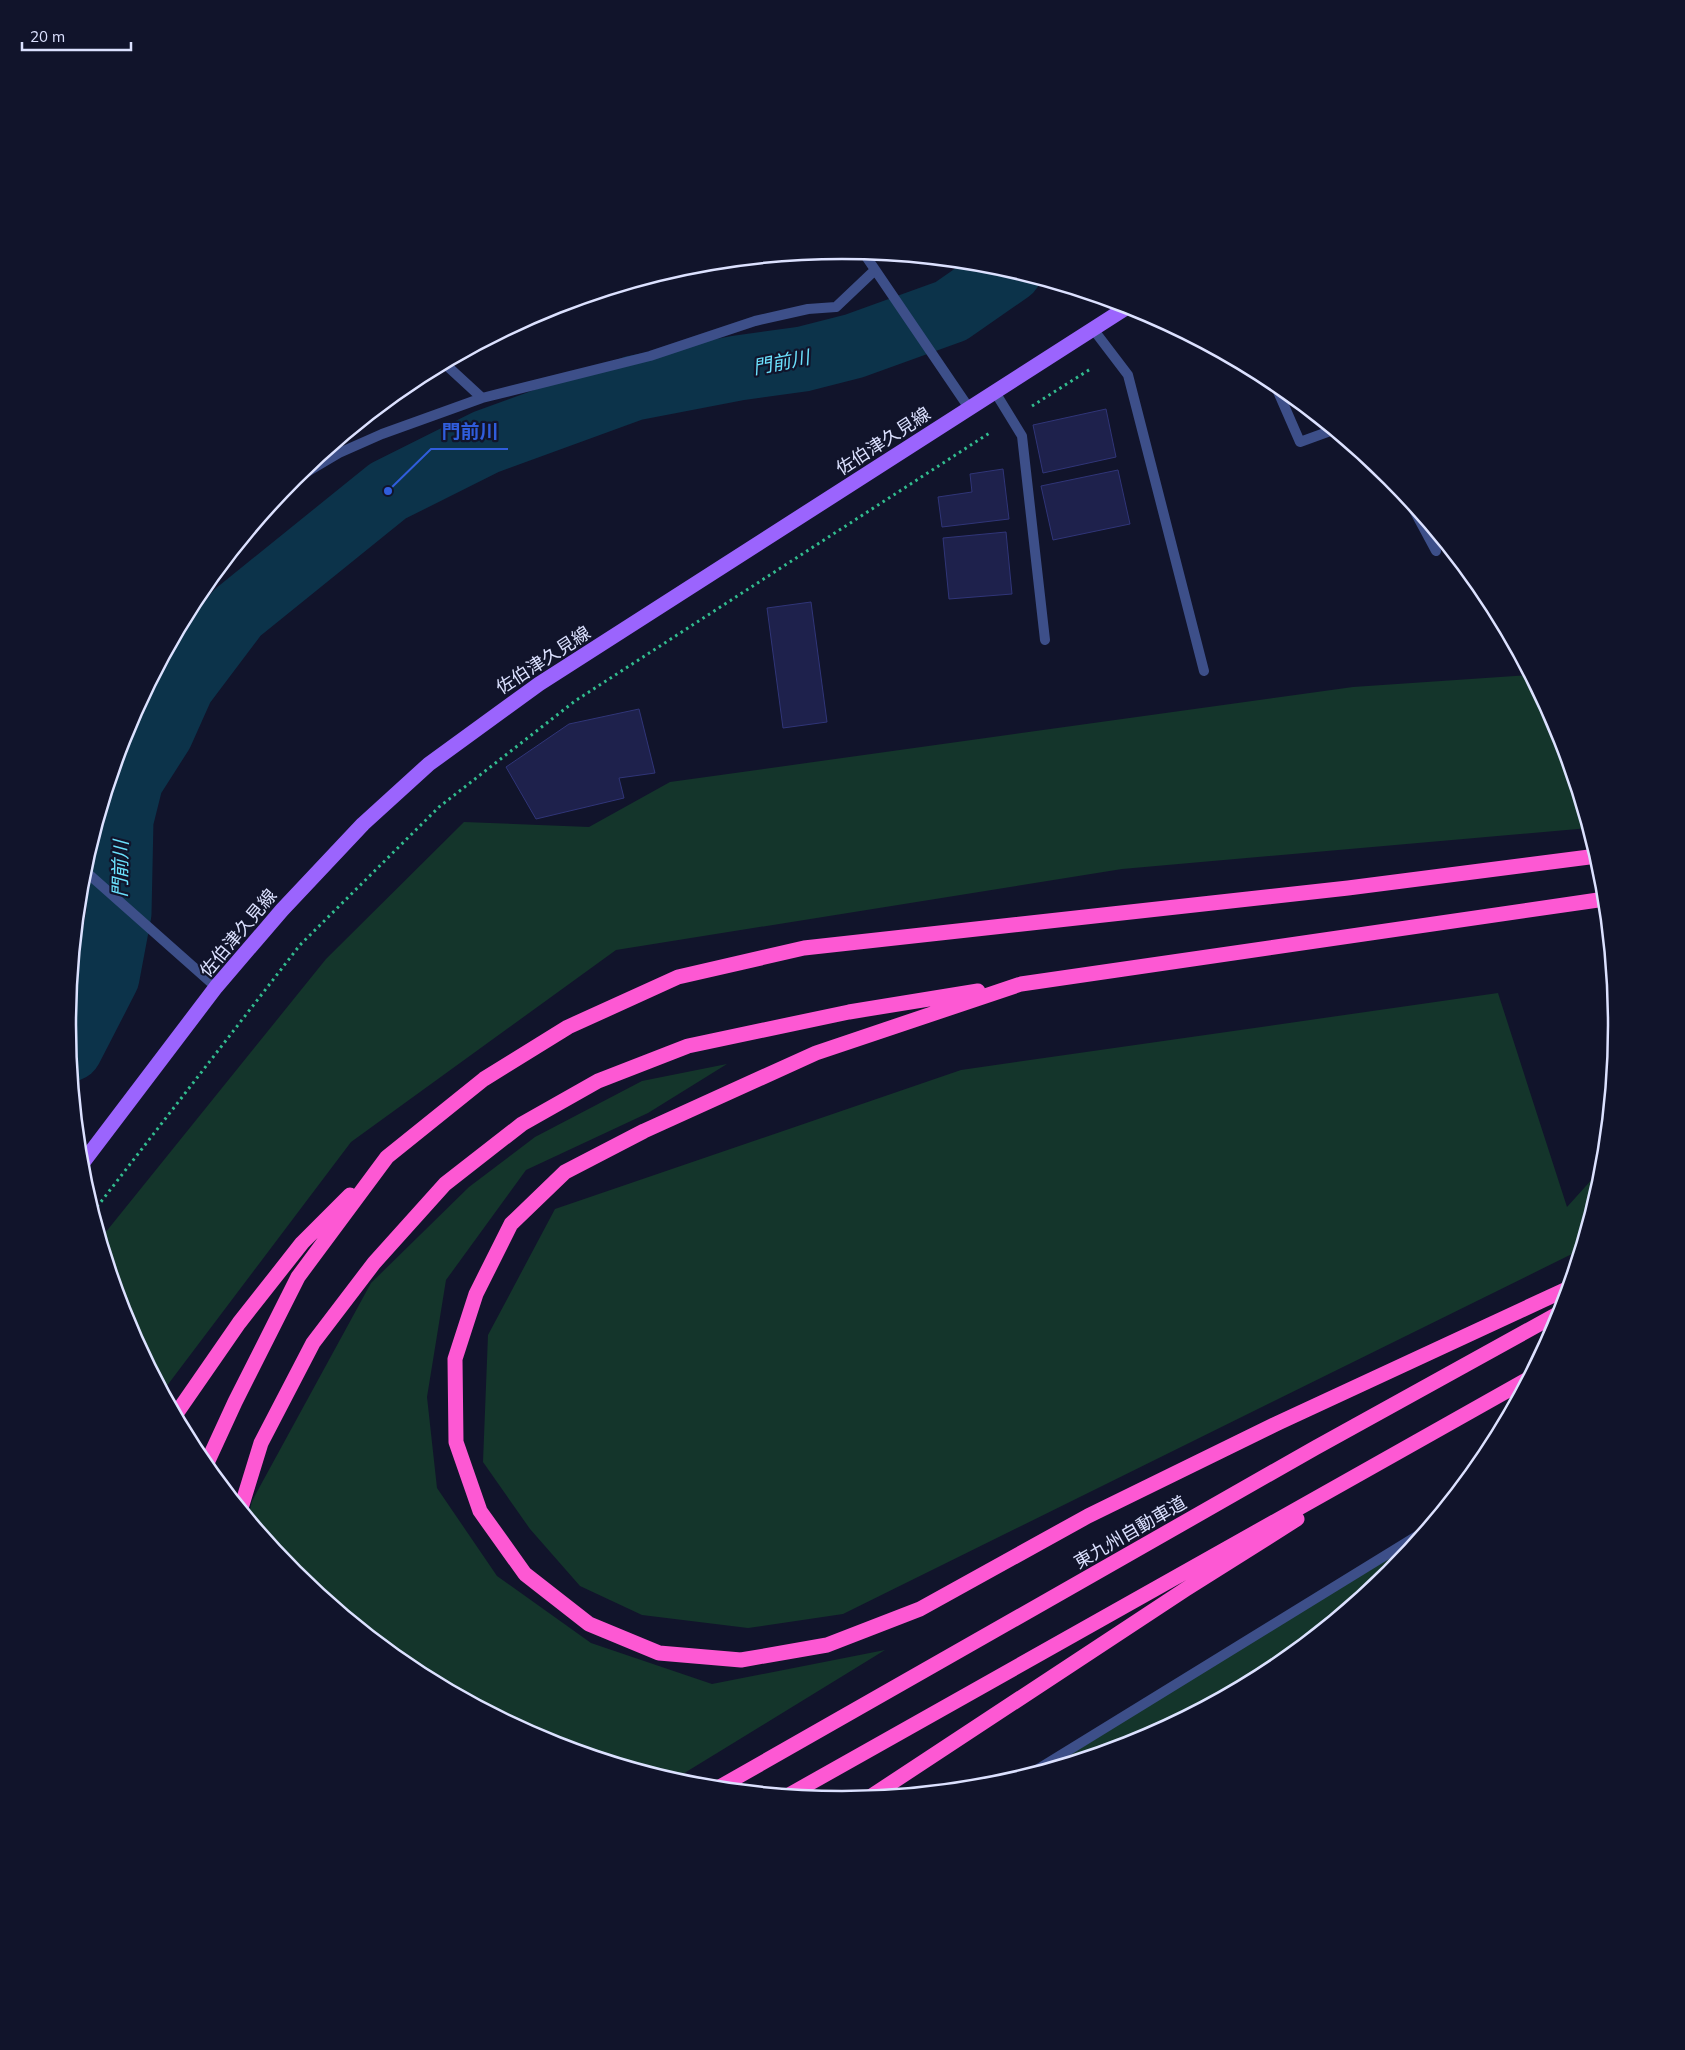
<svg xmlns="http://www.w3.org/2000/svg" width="1685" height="2050" font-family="Mulish,'Noto Sans JP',sans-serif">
  <rect width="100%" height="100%" fill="#11142b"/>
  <!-- green -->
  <path fill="#14352b" d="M1530 675 1559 729 1589 828 1122 869 616 950 351 1142 163 1391 126 1321 101 1238 326 959 464 822 589 827 670 782 1353 687Z
    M1498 993 1567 1207 1604 1166 1603 1176 1580 1250 843 1614 748 1628 642 1615 580 1586 530 1529 483 1462 488 1335 555 1209 961 1070Z
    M727 1064 648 1113 526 1170 446 1280 427 1397 437 1488 497 1576 591 1643 712 1684 885 1650 673 1780 546 1741 412 1669 294 1573 248 1517 252 1501 371 1283 469 1187 535 1137 642 1081Z
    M1417 1540 1390 1573 1273 1670 1139 1741 1013 1779Z"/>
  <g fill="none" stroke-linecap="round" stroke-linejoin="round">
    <!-- river -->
    <path stroke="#0c334a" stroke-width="65" d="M70 1049 107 977 119 913 121 820 131 780 161 733 182 686 237 613 388 491 486 442 634 388 738 368 803 359 854 346 951 311 1010 270"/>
  </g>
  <!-- building -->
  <path fill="#1e214c" stroke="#303578" d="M1106 409 1116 457 1043 473 1033 425Z
    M1003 469 1009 519 942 527 938 497 972 492 970 474Z
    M1118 470 1130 524 1053 540 1041 486Z
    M1006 532 1012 594 949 599 943 538Z
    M811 602 827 722 783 728 767 608Z
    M639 709 655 773 619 778 624 798 536 819 506 767 569 724Z"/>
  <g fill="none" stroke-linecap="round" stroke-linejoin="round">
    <!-- path -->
    <path stroke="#32bc8f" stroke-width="3" stroke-dasharray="2.5 4" stroke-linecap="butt" d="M1032 406 1092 368
      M93 1212 300 945 439 807 575 701 991 432"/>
    <!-- minor -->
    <path stroke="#3d4f89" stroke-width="10" d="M863 252 969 408
      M1093 329 1128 375 1204 671
      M1273 380 1300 442 1333 430
      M995 392 1022 436 1045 640
      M482 398 650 356 755 321 808 309 836 307 875 270
      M290 482 339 453 382 434 482 398 444 363
      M1407 497 1436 551
      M84 870 216 987
      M1030 1774 1425 1531"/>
    <!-- primary -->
    <path stroke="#9b64fd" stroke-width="15" d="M81 1165 216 987 282 910 363 824 429 764 539 684 1129 306"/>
    <!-- motorway -->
    <path stroke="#fd58d3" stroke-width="15" d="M1569 1288 1278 1423 1088 1516 920 1609 827 1645 741 1660 659 1653 589 1624 525 1574 480 1511 456 1442 455 1359 476 1294 511 1224 565 1172 644 1131 816 1053 1021 984 1605 899
      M176 1414 239 1323 302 1243 350 1195
      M206 1465 235 1402 298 1277 387 1157 484 1079 568 1027 678 977 804 948 1348 888 1597 856
      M241 1508 261 1443 313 1343 374 1263 445 1184 522 1124 598 1081 688 1046 849 1012 978 991
      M718 1788 1315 1448 1561 1312
      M789 1795 1528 1379
      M870 1797 1186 1589 1297 1519"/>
  </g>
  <g text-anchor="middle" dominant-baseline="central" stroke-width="4.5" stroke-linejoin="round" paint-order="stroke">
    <!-- street labels -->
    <g font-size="18" fill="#dce1ff" stroke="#11142b">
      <text transform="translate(883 441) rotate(-33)">佐伯津久見線</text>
      <text transform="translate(543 660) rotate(-33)">佐伯津久見線</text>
      <text transform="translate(238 933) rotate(-50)">佐伯津久見線</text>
      <text transform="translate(1130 1532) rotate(-30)">東九州自動車道</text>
    </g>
    <!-- water labels -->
    <g font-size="19" font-style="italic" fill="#6be1fd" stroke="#11142b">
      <text transform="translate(781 362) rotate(-11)">門前川</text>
      <text transform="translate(120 869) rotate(-89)">門前川</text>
    </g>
  </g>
  <!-- crop -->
  <path d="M0 0H1685V2050H0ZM76 1025a766 766 0 1 1 1532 0a766 766 0 1 1-1532 0Z" fill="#11142b" fill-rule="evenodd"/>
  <path fill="none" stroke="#dce1ff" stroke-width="2.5" d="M76 1025a766 766 0 1 1 1532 0a766 766 0 1 1-1532 0Z"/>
  <!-- callouts -->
  <path fill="none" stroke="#305ddc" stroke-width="2" d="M388 491L431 449H508"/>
  <circle fill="#305ddc" stroke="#11142b" stroke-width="2" cx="388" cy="491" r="5"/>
  <g font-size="19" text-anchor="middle" font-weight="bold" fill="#305ddc" stroke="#11142b" stroke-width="4.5" stroke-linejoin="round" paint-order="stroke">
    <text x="470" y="438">門前川</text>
  </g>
  <!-- scale -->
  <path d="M22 42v8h109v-8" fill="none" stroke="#dce1ff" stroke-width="2.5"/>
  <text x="30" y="42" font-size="15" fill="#dce1ff" stroke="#11142b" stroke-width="4" paint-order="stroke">20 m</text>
</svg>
